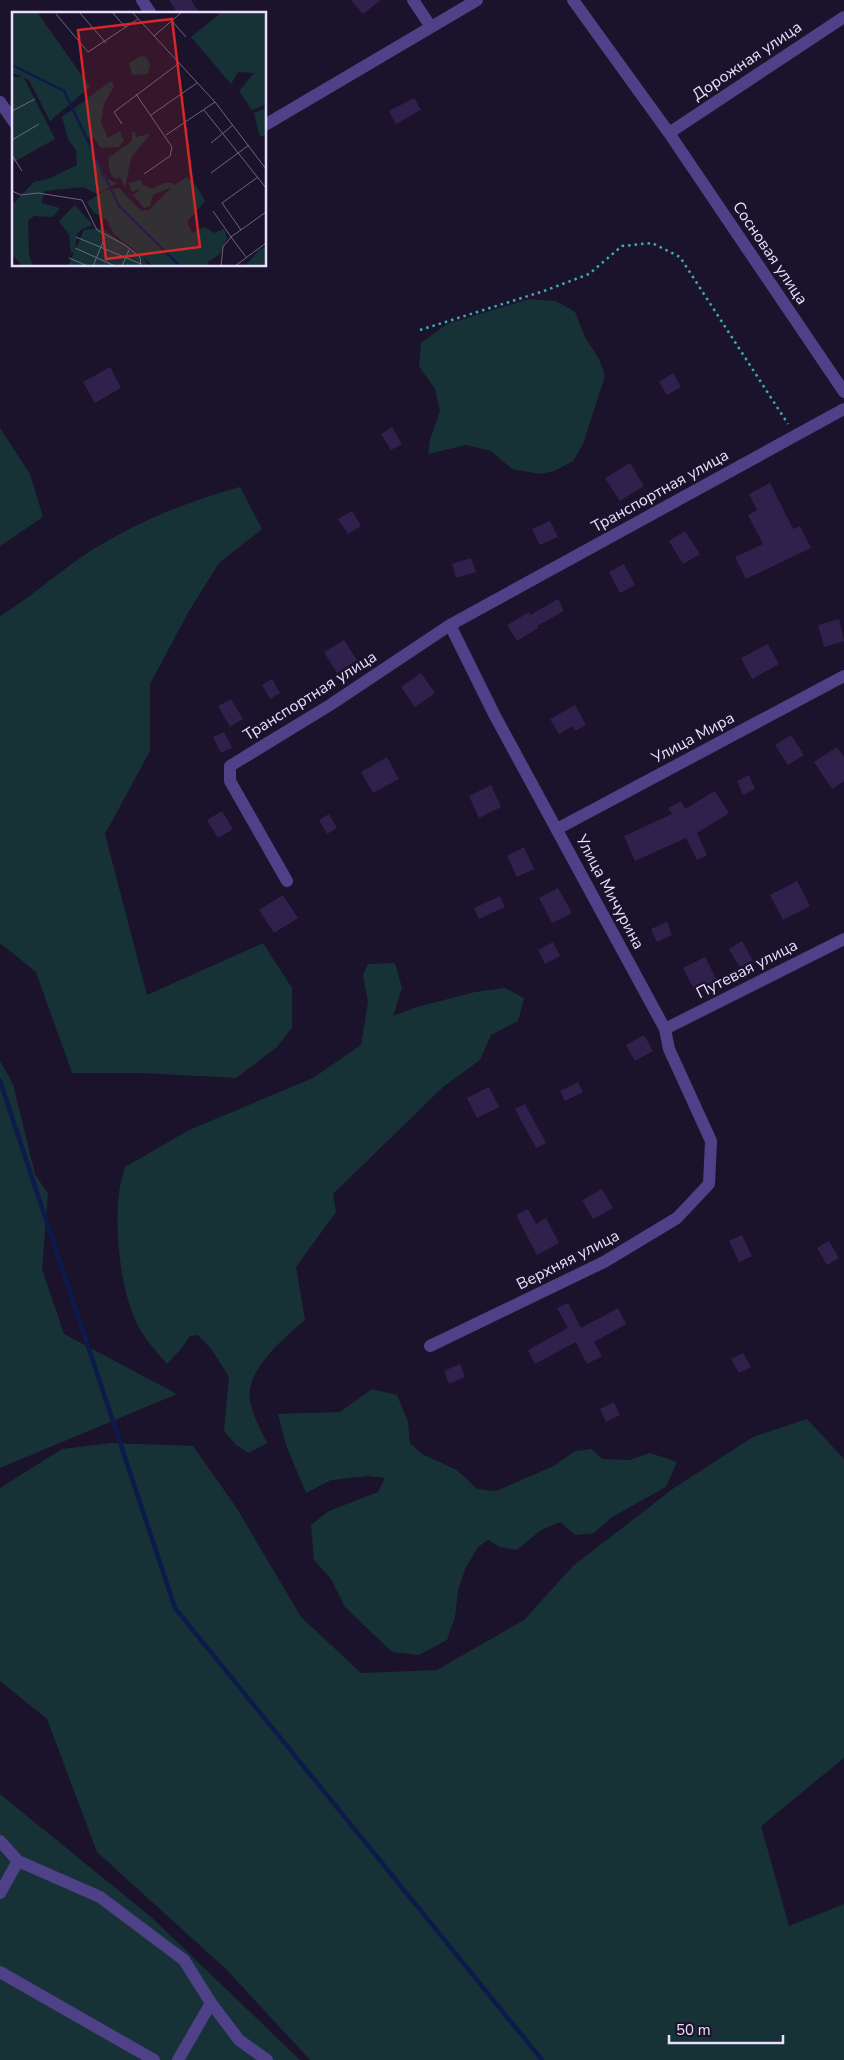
<svg xmlns="http://www.w3.org/2000/svg" width="844" height="2060" font-family="'Nunito Sans',sans-serif">
  <rect width="100%" height="100%" fill="#1b132c"/>
  <!-- green -->
  <path fill="#163236" d="M529 299 556 301 575 312 585 337 599 359 605 376 583 444 573 461 554 471 540 474 512 469 491 451 466 445 428 454 430 440 440 411 435 389 419 366 421 343 447 324Z
    M0 428 30 474 43 517 0 546Z
    M240 487 262 529 219 563 189 611 150 684V751L105 834 147 995 263 943 292 988V1028L277 1047 236 1078 144 1073H72L36 972 0 943V616C28 599 53 577 80 558 129 525 184 502 240 487Z
    M395 963 402 988 393 1016 417 1007 475 992 505 988 524 998 518 1021 491 1035 480 1060 443 1087 333 1194 336 1212 296 1267 305 1320C285 1337 245 1370 250 1400 252 1415 261 1430 267 1443L249 1453 236 1445 224 1431 229 1377 212 1350 198 1335 190 1336 181 1349 167 1364C159 1354 150 1345 143 1334 121 1302 114 1232 119 1193 120 1184 123 1176 125 1167L189 1130 313 1078 361 1045 368 1002 363 975 368 964Z
    M0 1061 13 1084 35 1174 48 1194 42 1269 64 1334 177 1394 0 1468Z
    M372 1389 397 1395 408 1422 410 1443 422 1454 457 1470 477 1489 496 1491 554 1466 575 1451 592 1449 602 1459 629 1460 650 1453 677 1462 666 1487 612 1517 594 1533 575 1535 560 1522 541 1530 517 1550 500 1547 488 1540 478 1547 465 1569 458 1591 455 1617 447 1640 419 1655 392 1652 345 1607 331 1579 314 1560 311 1525 329 1511 378 1492 385 1478 368 1476 331 1480 306 1493 286 1445 278 1414 340 1412Z
    M807 1419 844 1459V1758L761 1826 789 1926 844 1904V2060H310L227 1970 97 1852 47 1719 0 1681V1488L62 1449 111 1443 193 1446 236 1507 301 1617 361 1673 437 1670 524 1620 573 1566 674 1488 753 1437Z
    M0 1794 151 1917 300 2060H0Z"/>
  <g fill="none" stroke-linecap="round" stroke-linejoin="round">
    <!-- stream -->
    <path stroke="#0e1b4a" stroke-width="4.5" d="M0 1081 175 1608 542 2060"/>
  </g>
  <!-- building -->
  <path fill="#30204c" d="M169 0H191L200 14H178Z
    M351 0H381L363 14Z
    M414 98 421 110 396 124 389 111Z
    M110 367 121 388 95 403 83 382Z
    M673 373 681 387 667 395 659 382Z
    M392 427 402 444 391 450 381 434Z
    M630 463 644 486 620 501 605 478Z
    M770 483 793 529 800 526 811 548 746 579 735 557 763 544 748 515 757 510 749 494Z
    M352 511 361 526 348 534 338 519Z
    M550 521 558 537 540 545 532 529Z
    M685 531 700 554 683 564 669 541Z
    M471 558 476 572 456 578 452 564Z
    M624 564 635 585 620 593 609 572Z
    M558 599 564 611 537 626 538 628 517 641 507 625 529 612 530 615Z
    M839 619 844 641 824 647 818 625Z
    M344 640 357 660 337 673 324 652Z
    M768 644 779 664 752 679 741 658Z
    M421 673 435 693 415 707 401 687Z
    M272 679 280 693 270 699 262 685Z
    M231 699 243 719 230 727 218 706Z
    M575 705 586 725 575 731 573 726 559 734 550 719Z
    M224 732 232 748 221 753 213 737Z
    M791 735 804 755 788 765 775 745Z
    M837 747 844 757V781L832 789 814 762Z
    M387 757 399 779 373 793 361 772Z
    M749 775 755 789 743 795 737 781Z
    M491 785 501 807 479 818 469 796Z
    M715 791 729 813 697 833 707 855 697 860 686 838 635 861 624 836 672 814 668 808 681 801 685 809Z
    M222 811 233 829 218 838 207 820Z
    M329 814 337 828 327 834 319 820Z
    M524 847 534 869 517 877 507 856Z
    M797 881 810 906 783 920 770 895Z
    M558 888 572 913 552 923 539 898Z
    M283 895 298 918 274 933 259 910Z
    M500 896 505 907 479 919 474 908Z
    M667 922 672 935 657 942 651 929Z
    M742 941 753 961 740 968 729 949Z
    M553 942 560 956 545 964 538 950Z
    M705 957 718 982 696 993 683 968Z
    M644 1035 653 1051 635 1061 626 1045Z
    M578 1082 583 1092 565 1101 560 1091Z
    M489 1087 499 1107 477 1118 467 1098Z
    M525 1104 546 1143 536 1148 515 1109Z
    M602 1189 613 1208 593 1219 582 1200Z
    M528 1209 536 1224 546 1218 559 1243 537 1255 516 1215Z
    M742 1235 752 1256 739 1262 729 1241Z
    M829 1241 839 1258 827 1265 817 1248Z
    M568 1303 581 1328 618 1308 626 1324 594 1342 602 1356 587 1364 576 1342 535 1364 528 1350 568 1328 557 1308Z
    M743 1353 751 1367 739 1373 731 1359Z
    M460 1364 465 1377 449 1384 444 1371Z
    M614 1402 620 1415 606 1422 600 1409Z"/>
  <g fill="none" stroke-linecap="round" stroke-linejoin="round">
    <!-- path -->
    <path stroke="#38adb9" stroke-width="2.5" stroke-dasharray="2.5 4" stroke-linecap="butt" d="M420 330 544 291 589 274 622 246 652 243 680 257 788 424"/>
    <!-- minor -->
    <path stroke="#4e4188" stroke-width="12" d="M142 0 151 14
      M413 0 431 27
      M573 0 669 133 844 392
      M0 102 14 122
      M265 125 477 0
      M669 133 844 17
      M557 829 844 676
      M287 881 230 781V766L330 705 450 625 844 409
      M665 1029 844 939
      M430 1346 604 1262 677 1218 709 1184 711 1141 669 1049 665 1029 495 716 450 625
      M0 1841 18 1861 100 1897 184 1960 211 2003 239 2040 267 2060
      M0 1893 18 1861
      M0 1972 154 2060
      M178 2060 211 2003"/>
  </g>
  <g text-anchor="middle" dominant-baseline="central" stroke-width="5" stroke-linejoin="round" paint-order="stroke">
    <!-- street labels -->
    <g font-size="16" fill="#e7dffd" stroke="#1b132c">
      <text transform="translate(747 61) rotate(-34)">Дорожная улица</text>
      <text transform="translate(770 253) rotate(56)">Сосновая улица</text>
      <text transform="translate(660 491) rotate(-29)">Транспортная улица</text>
      <text transform="translate(310 696) rotate(-32)">Транспортная улица</text>
      <text transform="translate(693 738) rotate(-28)">Улица Мира</text>
      <text transform="translate(610 892) rotate(62)">Улица Мичурина</text>
      <text transform="translate(747 969) rotate(-27)">Путевая улица</text>
      <text transform="translate(568 1260) rotate(-27)">Верхняя улица</text>
    </g>
  </g>
  <!-- overview -->
  <g transform="translate(12 12)">
    <rect width="254" height="254" fill="#1b132c"/>
    <path d="M1 0H25L78 75 38 109 17 68 12 66 43 127 0 151V65H11L0 61ZM210 0H250L254 5V92L240 98 227 79 242 61 226 60 219 72 179 25ZM129 44 134 45 138 52 136 62 120 63 117 51ZM99 69 102 74 92 92 89 110 96 126 108 119 112 128 107 135 89 136 78 122 77 128 91 165 105 171 85 182 71 175 33 179 29 191 48 196 41 205 22 204 16 209 17 243 21 254H10L0 242V193L22 170 36 167 65 153 64 138 56 127 50 105ZM254 96V123L248 125 242 101ZM120 120H123L124 125 138 122 119 146 113 176 108 165 103 167 98 161 96 146 120 129ZM175 165 184 173 193 189 175 210 180 221 192 215 202 221 212 217 215 226 208 242 196 250 197 254H141L131 245 136 254H56L62 241 59 240 57 223 47 209 63 193 81 213 70 217 65 222 63 238 72 218 89 216 130 244 102 222 95 208 81 200 75 190 93 178 107 176 129 199 137 198 160 175 141 183 138 194 132 196 121 183 129 177 120 180 116 171 129 168 131 173 141 177 151 171H161V174ZM254 235V254H233L248 237Z" fill="#163236"/>
    <path fill="none" stroke="#0e1b4a" stroke-width="2.5" d="M0 53 52 79 107 194 168 254"/>
    <path fill="none" stroke="#6d6580" stroke-width="1" d="M67 0 94 31M100 0 114 16M120 0 203 90 254 157M44 2 76 40 126 7M160 9 174 25M142 24 170 0M124 82 160 135 158 144 132 162M192 98 254 176M0 99 23 87M139 103 185 71M110 112 102 100 166 52M154 123 203 90M0 128 27 112M199 131 221 113M0 143 10 159M199 161 237 133M0 179 9 183 26 181 70 188 85 218 113 233 128 245 129 254M201 199 219 225 211 235 209 254M229 218 210 191 246 165M64 225 129 252M63 236 103 254M234 245 219 225 254 200M57 246 76 254M81 254 93 225M110 254 117 238M223 254 254 231"/>
    <path fill="#d62828" fill-opacity="0.15" stroke="#d62828" stroke-width="2.5" d="M160 7 188 235 94 247 66 18Z"/>
    <rect width="254" height="254" fill="none" stroke="#e7dffd" stroke-width="2.5"/>
  </g>
  <!-- scale -->
  <path d="M669 2035v8h114v-8" fill="none" stroke="#e7dffd" stroke-width="2.5"/>
  <text x="676" y="2035" font-size="15" fill="#e7dffd" stroke="#1b132c" stroke-width="4" paint-order="stroke">50 m</text>
</svg>
